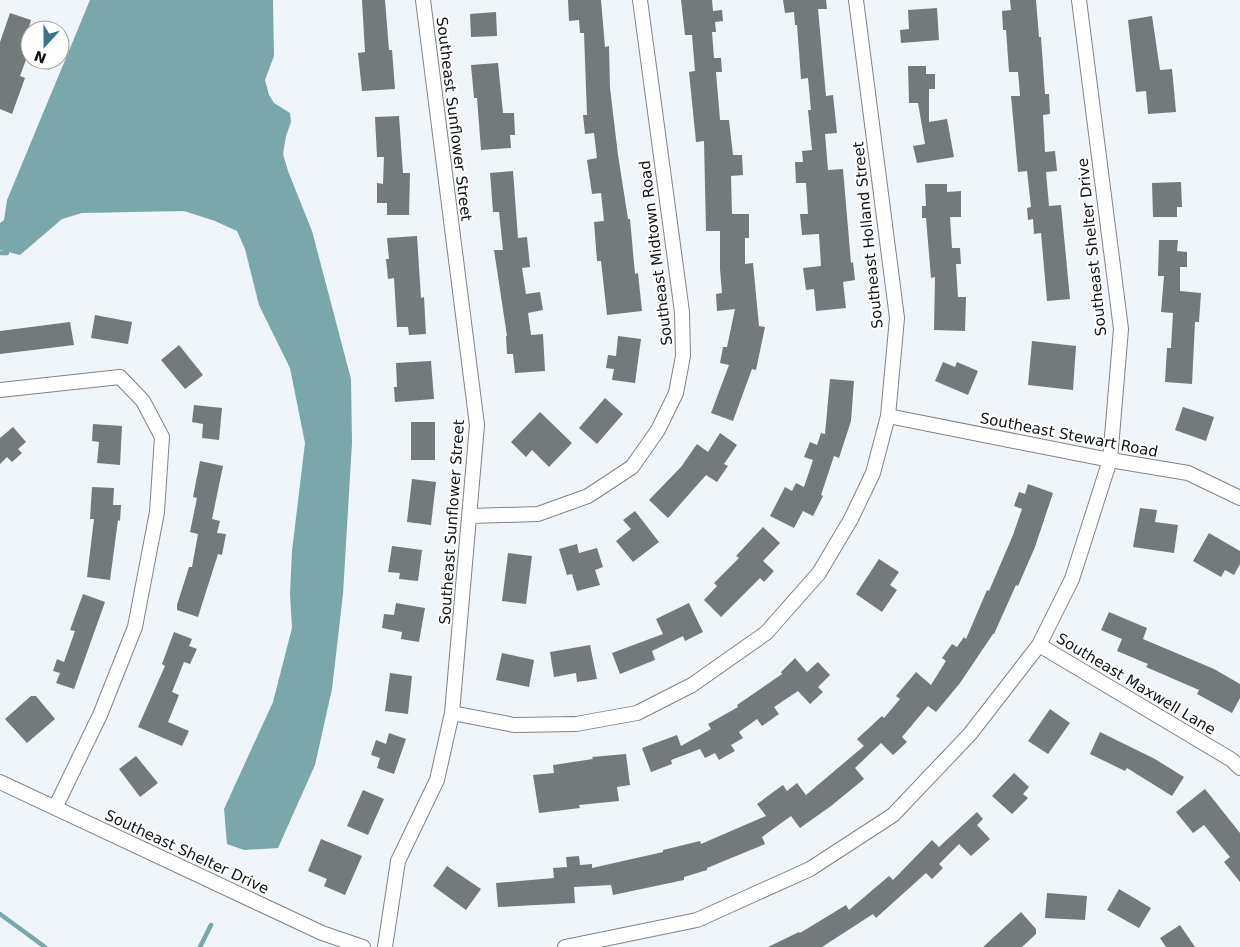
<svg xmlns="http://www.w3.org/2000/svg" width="1240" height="947" font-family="'DejaVu Sans',sans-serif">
  <rect width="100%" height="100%" fill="#f0f5f9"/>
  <!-- water -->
  <path fill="#79a7aa" d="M90 0H273L274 56 265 80 269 95 274 103 290 113 291 122 286 136 283 154 288 171 312 231 351 379 352 443 343 594 332 689 315 765 278 848 244 850 227 844 224 809 273 702 292 628 290 594 292 551 305 443 290 368 259 305 245 249 237 231 215 221 184 211 82 213 62 219 20 255 0 250V223L4 220 7 200Z"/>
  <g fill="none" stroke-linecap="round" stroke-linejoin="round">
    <!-- stream -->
    <path stroke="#79a7aa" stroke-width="4.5" d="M0 253H7
      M0 914 45 947
      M200 947 211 925"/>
  </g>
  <!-- building -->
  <path fill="#74797c" d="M362 0H385L389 50H392L395 89 362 91 358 53 365 52Z
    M568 0H601L605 47 609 46 610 88 618 155 628 219H630L635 274 638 273 642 311 607 315 601 261H597L594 222 604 221 601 193 592 194 587 160 597 158 594 133 585 134 583 115H587L584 33H580L579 20 569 21Z
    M681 0H712L713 11 722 10 723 21 715 22 716 32H712L714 58H721L722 72H716L720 120H729L733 155H742L743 175 731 176 732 214H749V238H745V264L753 263 759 326 765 327 756 370 752 369 733 421 711 413 729 365 720 363 723 347H727L735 309 717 311 716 294 722 293 720 269V231H706L704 141 696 142 689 72 695 71 692 35H685Z
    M783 0H826L827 9H818L826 96 833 95 837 133 825 134 828 170 843 169 851 263 853 262 855 280 843 282 846 308 816 311 814 289 806 290 803 268 821 266 819 234 802 235 800 214H808L806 183H796L795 162H803L802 151 812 150 808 110H811L808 78 801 79 797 25H795L794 12 785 13Z
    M1010 0H1036L1039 37H1041L1045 94H1049L1050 114 1043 115 1045 152 1055 151 1057 171 1046 172 1049 206 1061 205 1070 299 1047 301 1041 233 1034 234 1033 219 1028 220 1027 208 1031 207 1027 171 1018 172 1011 96H1020L1018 72H1009L1006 30H1003L1002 11 1011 10Z
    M937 8 939 40 901 43 900 30 909 29 908 10Z
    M496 12 497 36 471 37 470 14Z
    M10 13 31 20 25 40 30 42V49L20 76 25 78 12 114 0 109V42Z
    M1152 16 1160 70 1172 69 1176 112 1148 114 1146 91 1136 92 1128 20Z
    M498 63 503 113H514L515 135H510L511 148 481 150 477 98H474L471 65Z
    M908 66H926V74H935V89H929V122L947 119 954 157 917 163 913 146 925 144 918 103H909Z
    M399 116 403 173H410L409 215H387V203H377V183L383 184 384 157H377L375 117Z
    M513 171 518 238 527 237 530 267 522 268 526 294 540 292 543 310 528 313 531 335 543 334 545 371 515 373 513 354H507L506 336H507L494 250H503L499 212H493L490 173Z
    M1181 182 1182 207H1177V217H1153L1152 183Z
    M925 184H947V192L961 191V217H950L952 248H960L961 264H956L958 297H966L965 331 934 330 935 277 931 278 926 218H922V206H926Z
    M417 236 421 298 424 297 426 334 409 335 408 327H397L394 278 388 279 386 259H389L387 238Z
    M1159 240H1178L1177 251 1187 252V267H1180V291L1201 293 1199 322H1195L1192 384 1165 382 1167 348H1171L1173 313 1161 312 1164 276H1158Z
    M95 315 132 322 128 344 91 338Z
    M70 322 74 345 0 354V331Z
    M618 336 641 339 635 383 612 380 614 369 606 368 608 355 616 356Z
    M1032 341 1076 346 1073 390 1028 385Z
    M179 345 203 375 185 389 161 360Z
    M431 361 434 399 395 402 394 387H397L396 363Z
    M943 362 955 367 957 362 978 371 968 395 935 381Z
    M830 379 854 381 851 421 839 458 834 456 821 495 823 496 813 516 803 511 794 528 770 516 785 487 792 491 796 483 804 487 813 460 804 457 810 442 817 445 821 433 825 434Z
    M605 398 623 414 597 444 579 428Z
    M194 405 222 408 219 440 202 438 203 424 192 422Z
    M1183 407 1214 417 1206 441 1175 430Z
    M540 412 572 443 549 467 532 450 526 457 511 442Z
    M411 422H435V460H411Z
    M93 424 122 426 120 465 97 463 99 442 92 441Z
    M13 427 26 442 18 449 22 453 12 462 7 457 0 464V438Z
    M720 433 737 445 724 464 728 466 717 482 706 475 668 518 649 500 681 467 697 444 708 452Z
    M200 461 223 466 212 519 220 521 217 533 226 534 222 555 218 554 198 617 177 610V605L189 567H192L198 534 190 532 197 498 193 497Z
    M412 479 436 482 431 525 407 522Z
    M1028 484 1053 493 1035 547 1018 586 1016 585 994 634H993L960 683 936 712 928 706 902 737 907 742 893 755 881 743 855 768 864 779 831 806 800 828 791 816 762 837 765 844 707 868V870L684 877V880L613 895 611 885 574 887 575 903 498 907 496 883 554 878 553 868 567 867 566 857 579 856 580 865 592 864V868L663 852V850L700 841 701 844 766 816 757 804 783 785 787 791 797 783 806 795 864 746 857 739 882 716 884 718 900 699 896 696 916 672 931 685 946 661 942 658 952 644 957 647 964 637 966 639 987 590 989 591 1013 535 1022 509 1014 506 1019 492 1025 494Z
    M92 487 114 488 113 505H121L120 521 118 520 110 580 87 577 94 519H90Z
    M1140 508 1157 510 1155 522 1178 525 1174 553 1133 547Z
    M635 511 659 542 633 562 616 541 631 529 623 520Z
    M763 527 780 543 763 561 774 571 764 582 760 578 721 617 704 600 717 586 714 583 739 558 736 556Z
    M1209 533 1240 551V564L1234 575 1225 570 1221 577 1193 561Z
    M577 544 579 553 597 548 603 567 595 570 600 585 577 591 572 574 567 575 559 549Z
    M392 546 422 550 418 581 399 579 400 573 388 572Z
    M508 553 532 556 526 604 502 601Z
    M879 559 899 572 890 585 897 590 882 612 856 594Z
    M83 594 105 602 74 689 56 683 60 673 53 671 57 659 64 662 75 631 70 630Z
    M396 603 425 608 419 642 401 639 402 632 382 628 384 614 394 615Z
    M689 603 703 632 685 641 683 636 652 651 655 660 620 674 612 653 663 634 656 619Z
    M1109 612 1147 628 1143 639 1214 669 1240 684V698L1232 713 1197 694 1199 690 1146 667 1148 664 1117 651 1122 639 1101 630Z
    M174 632 192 639 189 646 197 649 190 664 184 662 172 692 179 695 168 722 189 731 182 746 138 727 165 666 162 664Z
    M590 645 597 679 577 682 576 673 554 677 550 652Z
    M502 653 534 660 529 687 496 680Z
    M795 658 807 672 818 662 830 675 818 687 823 692 810 704 798 691 774 707 779 714 762 726 757 719 739 732 743 738 731 745 735 751 719 760 715 753 705 758 700 749 671 760 672 764 651 772 642 748 677 735 681 746 711 729 708 724 738 707 737 705 782 674 781 672Z
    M390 673 412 676 408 714 385 711Z
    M31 696H36L55 719 27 743 5 719Z
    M1050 709 1070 723 1048 754 1028 741Z
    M1100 732 1155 759 1184 777 1172 796 1127 768 1125 771 1090 754Z
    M389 733 406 739 394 774 377 768 380 758 371 755 376 740 386 744Z
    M626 754 630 785 617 787 619 801 579 805 580 808 539 813 533 775 554 773 553 765 593 759 592 757Z
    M136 756 158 783 140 797 119 769Z
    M1014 773 1029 787 1023 794 1028 798 1012 814 992 796Z
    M1205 789 1240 833V882L1224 862 1230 857 1204 825 1193 833 1176 812Z
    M363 790 384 799 368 835 347 826Z
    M977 812 983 819 977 825 990 839 971 856 959 844 939 864 943 868 932 879 926 873 876 918 873 914 822 947H768L799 932 800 933 846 905 849 910 889 876 893 880 932 840 939 847Z
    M321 839 362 856 345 895 324 886 327 879 308 871Z
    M447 866 481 889 466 910 433 886Z
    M1119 889 1151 908 1139 928 1107 910Z
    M1047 893 1087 896 1085 920 1045 918Z
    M1021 912 1036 929V934L1022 947H983Z
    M1180 925 1195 947H1166L1160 938Z"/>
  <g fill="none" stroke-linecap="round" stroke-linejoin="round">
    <!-- minor casing -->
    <g stroke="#808488" stroke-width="16">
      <path id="minor" d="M0 390 120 377 143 401 162 437 157 512 135 627 100 715 55 808
        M888 416 1110 460 1188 473 1240 498
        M470 516 538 514 588 496 632 467 658 430 676 393 683 356 682 312 640 0
        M1039 645 1232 760 1240 768
        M452 713 514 725 576 724 637 713 692 685 766 633 819 573 851 519 873 473 888 416 897 318 856 0
        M0 782 322 933 363 947
        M385 947 398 861 437 780 452 713 477 425 423 0
        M565 947 697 920 810 869 893 815 970 734 1039 645 1072 579 1110 460 1121 329 1079 0"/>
    </g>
    <!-- minor -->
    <use href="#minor" stroke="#fff" stroke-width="14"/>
  </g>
  <g text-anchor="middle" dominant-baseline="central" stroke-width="4" stroke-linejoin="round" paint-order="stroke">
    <!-- street labels -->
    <g font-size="15" fill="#111214" stroke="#fff">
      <text transform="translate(454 119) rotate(83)">Southeast Sunflower Street</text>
      <text transform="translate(868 235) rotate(-96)">Southeast Holland Street</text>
      <text transform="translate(1092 247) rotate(-96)">Southeast Shelter Drive</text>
      <text transform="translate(656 253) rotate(-97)">Southeast Midtown Road</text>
      <text transform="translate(1069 435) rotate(11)">Southeast Stewart Road</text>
      <text transform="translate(452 522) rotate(-86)">Southeast Sunflower Street</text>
      <text transform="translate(1136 684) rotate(31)">Southeast Maxwell Lane</text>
      <text transform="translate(187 852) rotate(25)">Southeast Shelter Drive</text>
    </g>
  </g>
  <!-- north arrow -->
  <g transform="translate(45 45) rotate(201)"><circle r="24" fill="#ffffff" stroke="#a0a0a1"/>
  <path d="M0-4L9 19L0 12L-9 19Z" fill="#3a748d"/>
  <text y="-8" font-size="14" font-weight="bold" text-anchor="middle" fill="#111214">N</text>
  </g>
</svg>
